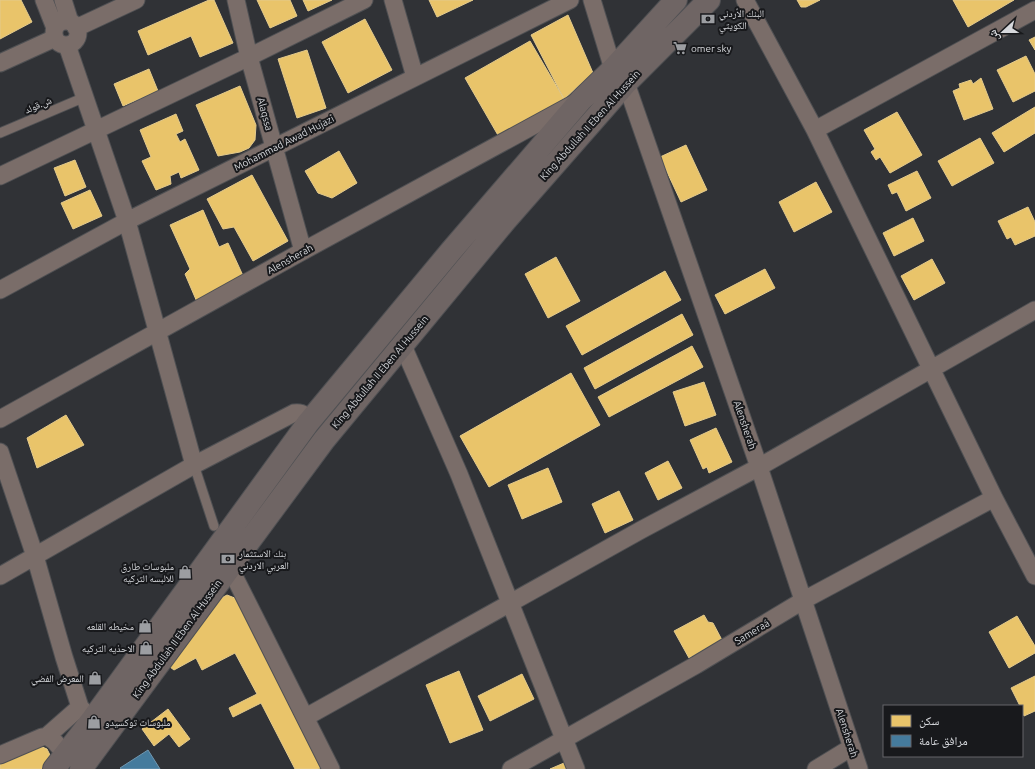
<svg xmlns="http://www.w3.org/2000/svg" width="1035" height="769" font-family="Ubuntu,'Noto Naskh Arabic',sans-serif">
  <rect width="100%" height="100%" fill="#303236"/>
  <!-- homes -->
  <path fill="#e9c46a" stroke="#e3ca8c" d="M0 0H21L32 22 0 39Z
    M209 0H214L233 43 200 57 191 36 148 55 138 31Z
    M257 0H290L297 16 270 28Z
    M303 0H332L308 11Z
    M429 0H473L437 17Z
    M797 0H820L806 7H801Z
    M953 0H1014L968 27Z
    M568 15 593 73 564 99 531 35Z
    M365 19 392 70 348 93 322 42Z
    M1035 37V50L1029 40Z
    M530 41 564 99 499 137 465 78Z
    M307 50 326 108 297 118 278 59Z
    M1026 56 1035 74V91L1013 102 997 70Z
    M149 69 158 91 123 106 114 84Z
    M981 78 993 109 964 120 953 91 960 88 959 84 971 80 973 84Z
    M240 86 256 125 255 140 249 148 240 152 218 156 196 105Z
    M1035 107V133L1004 152 992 133Z
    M897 112 922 155 890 173 880 157 876 160 871 152 875 149 864 130Z
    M176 114 183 131 176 134 180 142 185 139 199 170 181 178 179 172 170 176 171 184 156 190 142 161 151 157 140 130Z
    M980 138 994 163 952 186 938 161Z
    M686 145 707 190 681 202 660 157Z
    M339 151 357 183 332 198 318 193 305 171Z
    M75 160 86 187 65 196 54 168Z
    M917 171 931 198 906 211 897 192 892 194 888 185Z
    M252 175 288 241 253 261 234 227 223 229 207 199Z
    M816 182 832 212 794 232 779 202Z
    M90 190 102 216 73 229 61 203Z
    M1028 207 1035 222V236L1015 245 1011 237 1007 239 998 221Z
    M203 210 219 247 228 243 245 280 197 302 185 274 190 269 170 225Z
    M913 218 924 241 894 256 883 233Z
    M556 257 580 301 548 318 525 274Z
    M932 259 945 283 914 300 901 276Z
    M765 269 775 288 725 314 715 295Z
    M665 271 681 300 582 355 566 326Z
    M682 314 693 335 595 389 584 368Z
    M692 346 703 367 609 417 598 397Z
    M571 373 600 425 489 487 460 436Z
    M704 382 716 415 685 426 673 392Z
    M66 415 84 445 37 468 27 438Z
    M716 428 732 462 709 473 707 467 703 469 690 440Z
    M668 461 682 488 658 500 645 473Z
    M548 468 562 502 522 519 508 485Z
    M619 491 633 520 605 533 592 504Z
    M227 595 240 600 326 765 318 769H295L261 703 233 717 229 708 257 694 235 653 202 670 196 658 174 670 170 667 210 604Z
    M704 615 708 622 713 623 722 640 689 658 674 631Z
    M1017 616 1035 646V653L1009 668 989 632Z
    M459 671 483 730 450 743 426 685Z
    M522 674 534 699 490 721 478 696Z
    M1035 676V711L1024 716 1022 711V706H1020L1011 688Z
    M168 709 190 739 179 747 169 734 154 746 142 729Z
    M40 746 47 749 52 759 44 769H0V763Z
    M564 763 567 769H550Z"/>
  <!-- public -->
  <path fill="#457b9d" stroke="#7097b0" d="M148 750 160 769H121L120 768Z"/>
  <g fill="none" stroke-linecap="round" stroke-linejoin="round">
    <!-- service casing -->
    <g stroke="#4f5053" stroke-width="11">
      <path id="service" d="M0 133 85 97
        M194 465 214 526"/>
    </g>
    <!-- minor casing -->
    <g stroke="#4f5053" stroke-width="19">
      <path id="minor" d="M44 0 55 28
        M63 0 70 22
        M236 0 249 57 303 251
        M393 0 415 77
        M592 0 613 69
        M745 0 815 130 994 498 1035 576
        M54 33a12 12 0 1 1 24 0a12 12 0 1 1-24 0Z
        M76 28 136 0
        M67 45 127 221 194 465
        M0 63 55 38
        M626 83 759 467 859 769
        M815 130 1035 10
        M0 176 249 57 364 0
        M0 290 127 221 570 0
        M403 346 459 474 576 769
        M0 419 303 251 575 103
        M0 452 35 556 64 657 80 707 92 720
        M224 560 230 568 331 769
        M0 576 194 465 294 413C302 412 306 415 308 423
        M306 717 641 530 759 467 1035 310
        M47 736 80 707
        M0 755 42 737 47 736 55 742 65 754
        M511 769 696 665 804 600 994 498
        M816 769 852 747"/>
    </g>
    <!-- primary casing -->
    <g stroke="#4f5053" stroke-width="24">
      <path id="primary" d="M54 769 92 720 308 423 451 251 581 100 613 69 676 0
        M81 769 324 440 505 221 626 83 709 0"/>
    </g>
    <!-- service -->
    <use href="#service" stroke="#7a6d69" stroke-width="9"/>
    <!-- minor -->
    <use href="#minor" stroke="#7a6d69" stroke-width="17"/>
    <!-- primary -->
    <use href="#primary" stroke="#6f6564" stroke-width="22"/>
  </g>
  <!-- icons -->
  <defs>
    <g id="bank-bare" transform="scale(1.08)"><path d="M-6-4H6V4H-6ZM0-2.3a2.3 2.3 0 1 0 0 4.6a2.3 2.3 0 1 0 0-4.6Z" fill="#9c9ea2" stroke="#18191c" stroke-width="2.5" paint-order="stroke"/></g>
    <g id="supermarket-bare" transform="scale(1.08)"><path d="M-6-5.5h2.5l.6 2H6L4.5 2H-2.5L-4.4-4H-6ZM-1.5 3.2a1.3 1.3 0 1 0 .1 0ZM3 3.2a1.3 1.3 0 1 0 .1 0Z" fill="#9c9ea2" stroke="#18191c" stroke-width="2.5" paint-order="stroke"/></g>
    <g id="shop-bare" transform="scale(1.08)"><path d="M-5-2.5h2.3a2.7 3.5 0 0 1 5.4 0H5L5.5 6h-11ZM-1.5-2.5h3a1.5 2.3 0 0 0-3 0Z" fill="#9c9ea2" stroke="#18191c" stroke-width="2.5" paint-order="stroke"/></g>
  </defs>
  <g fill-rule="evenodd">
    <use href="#bank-bare" x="708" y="19"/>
    <use href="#supermarket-bare" x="680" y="48"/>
    <use href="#bank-bare" x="228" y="559"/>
    <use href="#shop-bare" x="185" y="572"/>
    <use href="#shop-bare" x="145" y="626"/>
    <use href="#shop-bare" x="146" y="648"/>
    <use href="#shop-bare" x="95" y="678"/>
    <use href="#shop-bare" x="94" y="722"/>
  </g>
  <g text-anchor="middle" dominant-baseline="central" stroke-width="4" stroke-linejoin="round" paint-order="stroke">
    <!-- poi labels -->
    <g font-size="10" fill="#d6d8dc" stroke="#18191c" text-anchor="start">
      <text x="719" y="13">البنك الأردني<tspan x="719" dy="12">الكويتي</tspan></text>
      <text x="691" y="48">omer sky</text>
      <text x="239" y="553">بنك الاستثمار<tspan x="239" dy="12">العربي الاردني</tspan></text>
      <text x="174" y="566" text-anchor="end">ملبوسات طارق<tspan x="174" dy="12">للالبسه التركيه</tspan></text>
      <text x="134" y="626" text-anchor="end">مخيطه القلعه</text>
      <text x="135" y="648" text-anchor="end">الاحذيه التركيه</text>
      <text x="84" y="678" text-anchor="end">المعرض الفضي</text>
      <text x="105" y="722">ملبوسات توكسيدو</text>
    </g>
    <!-- street labels -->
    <g font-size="10" fill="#d6d8dc" stroke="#18191c">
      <text transform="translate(38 105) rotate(-23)">ش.قولد</text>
      <text transform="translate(265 114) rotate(75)">Alaqssa</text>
      <text transform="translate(590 125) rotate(-48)">King Abdullah II Eben Al Hussein</text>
      <text transform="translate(284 143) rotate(-27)">Mohammad Awad Hujazi</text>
      <text transform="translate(290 259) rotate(-29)">Alensherah</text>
      <text transform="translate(380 372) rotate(-50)">King Abdullah II Eben Al Hussein</text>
      <text transform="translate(745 425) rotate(71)">Alensherah</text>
      <text transform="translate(752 632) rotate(-31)">Sameraá</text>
      <text transform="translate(177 639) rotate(-54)">King Abdullah II Eben Al Hussein</text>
      <text transform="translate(847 733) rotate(72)">Alensherah</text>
    </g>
  </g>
  <!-- legend -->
  <rect x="883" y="705" width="140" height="52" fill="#18191c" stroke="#646569"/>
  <rect x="891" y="715" width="20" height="12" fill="#e9c46a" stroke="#646569"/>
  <text x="919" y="725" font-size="12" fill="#d6d8dc">سكن</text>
  <rect x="891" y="735" width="20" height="12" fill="#457b9d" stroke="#646569"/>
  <text x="919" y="745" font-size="12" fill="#d6d8dc">مرافق عامة</text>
  <!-- north arrow -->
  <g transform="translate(1003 32) rotate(248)" stroke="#18191c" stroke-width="3" paint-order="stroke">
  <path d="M0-3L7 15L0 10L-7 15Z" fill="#d6d8dc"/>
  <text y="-6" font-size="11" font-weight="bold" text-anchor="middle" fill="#d6d8dc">ش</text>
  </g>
</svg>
